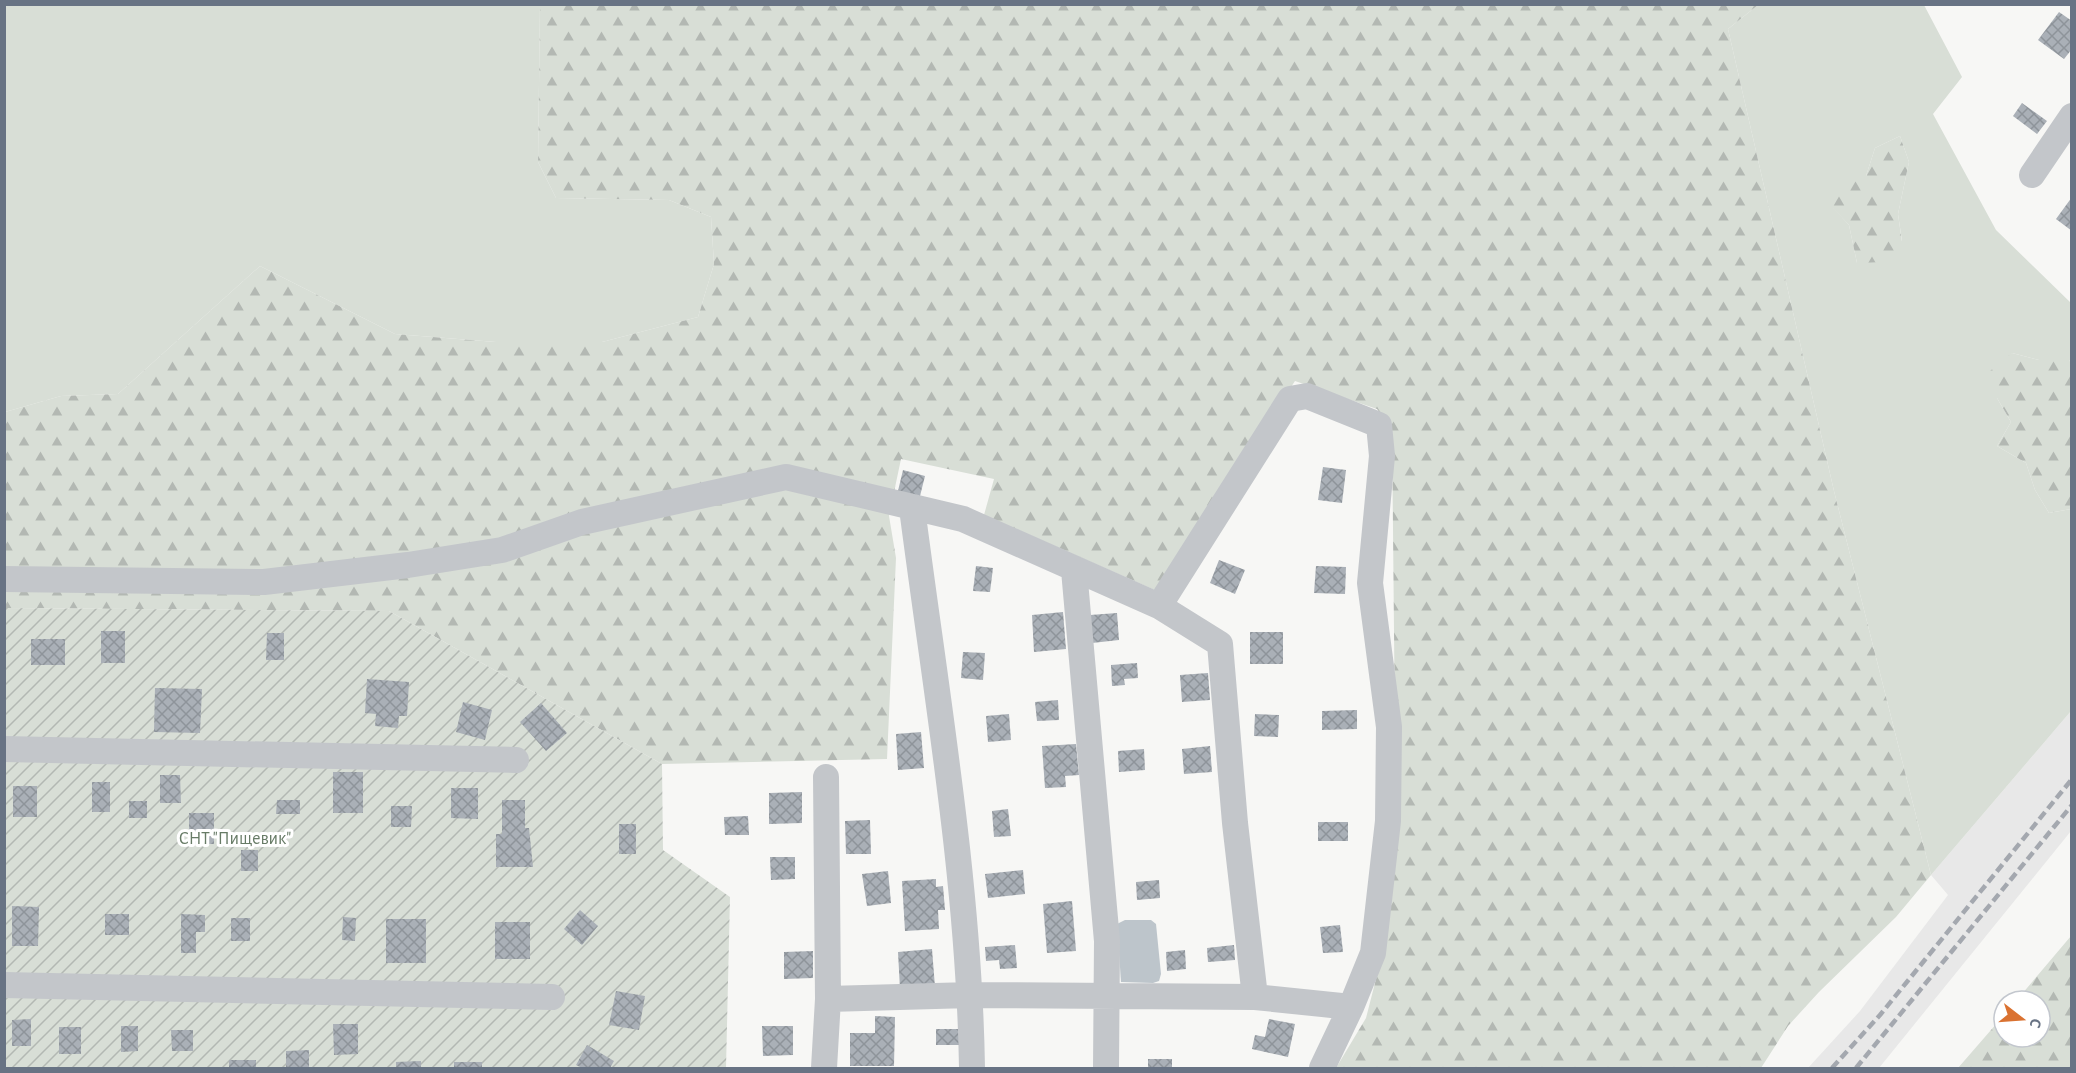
<svg xmlns="http://www.w3.org/2000/svg" width="2076" height="1073" font-family="'Alegreya Sans',sans-serif">
  <defs>
    <pattern id="forest-firs" width="22" height="20" patternUnits="userSpaceOnUse" patternTransform="scale(1.5)"><rect width="22" height="20" fill="#d8ded6"/><path d="M5 1l3.5 6h-7zM16 11l3.5 6h-7z" fill="#b3b8b3"/></pattern>
    <pattern id="garden-furrows" width="10" height="10" patternUnits="userSpaceOnUse" patternTransform="scale(1.5)"><rect width="10" height="10" fill="#d8ded6"/><path d="M-1 1l2-2M0 10L10 0M9 11l2-2" fill="none" stroke="#b3b8b3"/></pattern>
    <pattern id="building-cross-hatch" width="8" height="8" patternUnits="userSpaceOnUse" patternTransform="scale(1.5)"><rect width="8" height="8" fill="#aab0b7"/><path d="M0 0l8 8M0 8l8-8" fill="none" stroke="#8e949a"/></pattern>
  </defs>
  <rect width="100%" height="100%" fill="#f7f7f5"/>
  <!-- built -->
  <path fill="#e8e8e8" d="M2071 711V831L1879 1068H1808L1860 1011 1948 895 1931 875Z"/>
  <!-- grass -->
  <path fill="#d8ded6" fill-rule="evenodd" d="M5 5H540L538 162 556 198 669 200 711 217 714 264 698 317 602 342H496L395 334 260 266 118 394 61 396 5 412Z
    M1758 5H1924L1962 77 1933 114 1996 230 2071 303V363L2069 360H2039L2012 353 1997 398 2011 422 1997 446 2026 463 2035 490 2049 513 2071 509V711L1931 875 1834 491 1728 29ZM1900 136 1909 162 1898 214 1902 241 1857 263 1849 225 1830 204 1866 176 1875 148Z"/>
  <!-- forest -->
  <path fill="url(#forest-firs)" d="M540 5H1758L1728 29 1834 491 1931 875 1896 917 1819 992 1788 1026 1761 1068H1336L1366 1018 1385 944 1396 833 1392 428 1377 409 1295 381 1157 591 984 515 994 479 901 459 889 516 896 558 887 759 662 764 389 611 5 608V412L61 396 118 394 260 266 395 334 496 342H602L698 317 714 264 711 217 669 200 556 198 538 162Z
    M1900 136 1909 162 1898 214 1902 242 1884 262 1857 263 1849 225 1829 204 1838 177 1866 176 1875 148Z
    M2012 353 2039 360H2069L2071 363V509L2049 513 2035 490 2026 463 1997 446 2011 422 1997 398 1990 371Z
    M2071 936V1068H1958L2004 1015V1037H2040V1001H2016Z"/>
  <!-- garden -->
  <path fill="url(#garden-furrows)" d="M5 608 389 611 662 764 663 850 730 897 726 1068H5Z"/>
  <!-- water -->
  <path fill="#bdc5cb" d="M1125 920H1151L1156 924 1161 974 1159 981 1153 983 1121 982 1117 924Z"/>
  <!-- building -->
  <path fill="url(#building-cross-hatch)" d="M2059 12 2072 21V49L2064 59 2038 40Z
    M2022 103 2047 121 2037 134 2013 116Z
    M2072 197V231L2056 219Z
    M1323 467 1346 470 1342 503 1318 500Z
    M903 470 925 476 919 500 897 495Z
    M1219 560 1245 570 1235 594 1210 583Z
    M976 566 993 568 990 592 973 591Z
    M1316 566 1346 567 1345 594 1314 593Z
    M1063 612 1066 649 1034 652 1032 615Z
    M1117 613 1119 640 1092 643 1090 615Z
    M101 631H125V663H101Z
    M1250 632H1283V664H1250Z
    M267 633H284V660H266Z
    M31 639H65V665H31Z
    M963 652 985 653 983 680 961 678Z
    M1137 663 1138 678 1124 679 1125 685 1112 686 1111 665Z
    M1208 673 1210 700 1182 702 1180 675Z
    M367 679 409 682 407 716H399L398 728 375 726 376 714 365 713Z
    M155 688 202 689 200 733 154 732Z
    M1058 700 1059 720 1037 721 1035 702Z
    M463 702 492 710 485 740 456 732Z
    M541 703 567 733 546 751 520 722Z
    M1357 710V729L1322 730V711Z
    M1009 714 1011 740 988 742 986 716Z
    M1255 714 1279 715 1278 737 1254 736Z
    M921 732 924 768 898 770 896 734Z
    M1076 744 1079 775 1065 776 1066 787 1045 788 1042 746Z
    M1210 746 1212 772 1184 774 1182 749Z
    M1144 749 1145 770 1119 772 1118 751Z
    M333 772H363V813H333Z
    M160 775H180L181 803H160Z
    M92 782H110V812H92Z
    M13 786H37V817H13Z
    M451 788H478V819L451 818Z
    M802 792V823L769 824V793Z
    M277 800H300V814H276Z
    M502 800H525V828H529L533 867H496V834H502Z
    M129 801H147V818H129Z
    M391 806H412L411 827H391Z
    M1008 809 1011 836 994 837 992 811Z
    M189 813H214V844H189Z
    M748 816 749 835H725L724 817Z
    M870 820 871 854H846L845 821Z
    M1318 822H1348V841H1318Z
    M619 824H636V854H619Z
    M241 850H258V871H241Z
    M770 857H795V879L771 880Z
    M1023 870 1025 894 988 898 985 874Z
    M888 871 891 903 867 906 862 874Z
    M936 879V887L943 886 945 910H938L939 929 905 931 902 881Z
    M1159 880 1160 898 1137 900 1136 882Z
    M1072 901 1076 951 1047 953 1043 904Z
    M12 906 39 907 38 946H12Z
    M580 910 598 926 582 945 564 929Z
    M105 914H129V935H105Z
    M181 914 205 915V932H196V953H181Z
    M343 917 356 918 355 941 342 940Z
    M231 918H250V941H231Z
    M386 919H426V963H386Z
    M495 922H530V959H495Z
    M1340 925 1343 952 1323 953 1320 927Z
    M1015 945 1017 968 1000 969 999 960 986 961 985 947Z
    M1234 945 1235 960 1208 962 1207 948Z
    M932 949 935 987 900 989 898 952Z
    M1185 950 1186 969 1167 971 1166 952Z
    M813 951V978L784 979V952Z
    M616 991 645 996 639 1030 609 1025Z
    M875 1016 895 1017 894 1066H850V1033H875Z
    M31 1019V1046H12V1020Z
    M1269 1019 1295 1024 1288 1057 1252 1049 1255 1035 1265 1037Z
    M333 1024H358V1054L334 1055Z
    M121 1026H138V1051L121 1052Z
    M762 1026H793V1055L763 1056Z
    M59 1027H81V1054H59Z
    M936 1029H960L959 1045H936Z
    M171 1030H193V1051H172Z
    M587 1045 614 1061 610 1068H582L576 1065Z
    M309 1050V1068H286V1051Z
    M1148 1059H1172V1068H1148Z
    M229 1060H256V1068H229Z
    M421 1061V1068H396V1062Z
    M454 1062H482V1068H454Z"/>
  <g fill="none" stroke-linecap="round" stroke-linejoin="round">
    <!-- minor -->
    <path stroke="#c3c6ca" stroke-width="26" d="M2032 175 2072 116
      M912 508C936 694 969 881 972 1068
      M1074 570 1107 941 1106 1068
      M4 579 264 582 408 565 502 550 582 522 786 477 963 519 1159 606 1220 644 1235 823 1255 997
      M4 749 516 760
      M4 985 552 997
      M828 999 971 995 1255 997 1351 1007 1373 953 1388 821 1389 727 1370 583 1382 456 1379 425 1307 396 1290 399 1159 606
      M824 1068 828 999 826 777
      M1322 1068 1351 1007"/>
    <!-- rail -->
    <path stroke="#a4a8af" stroke-width="4.5" stroke-dasharray="9 4.5" stroke-linecap="butt" d="M1832 1068 1880 1015 2072 779
      M1856 1068 2072 805"/>
  </g>
  <g text-anchor="middle" dominant-baseline="central" stroke-width="6" stroke-linejoin="round" paint-order="stroke">
    <!-- park labels -->
    <g font-size="18" fill="#677b66" stroke="#fff">
      <text x="235" y="839">СНТ "Пищевик"</text>
    </g>
  </g>
  <!-- border -->
  <rect width="2076" height="1073" fill="none" stroke="#687384" stroke-width="12"/>
  <!-- north arrow -->
  <g transform="translate(2022 1019) rotate(107)"><circle r="28" fill="#ffffff" stroke="#c3c7ce" stroke-width="1.5"/>
  <path d="M0-4.5L10 22L0 15L-10 22Z" fill="#da7231"/>
  <text y="-9" font-size="16" font-weight="bold" text-anchor="middle" fill="#687384">С</text>
  </g>
</svg>
